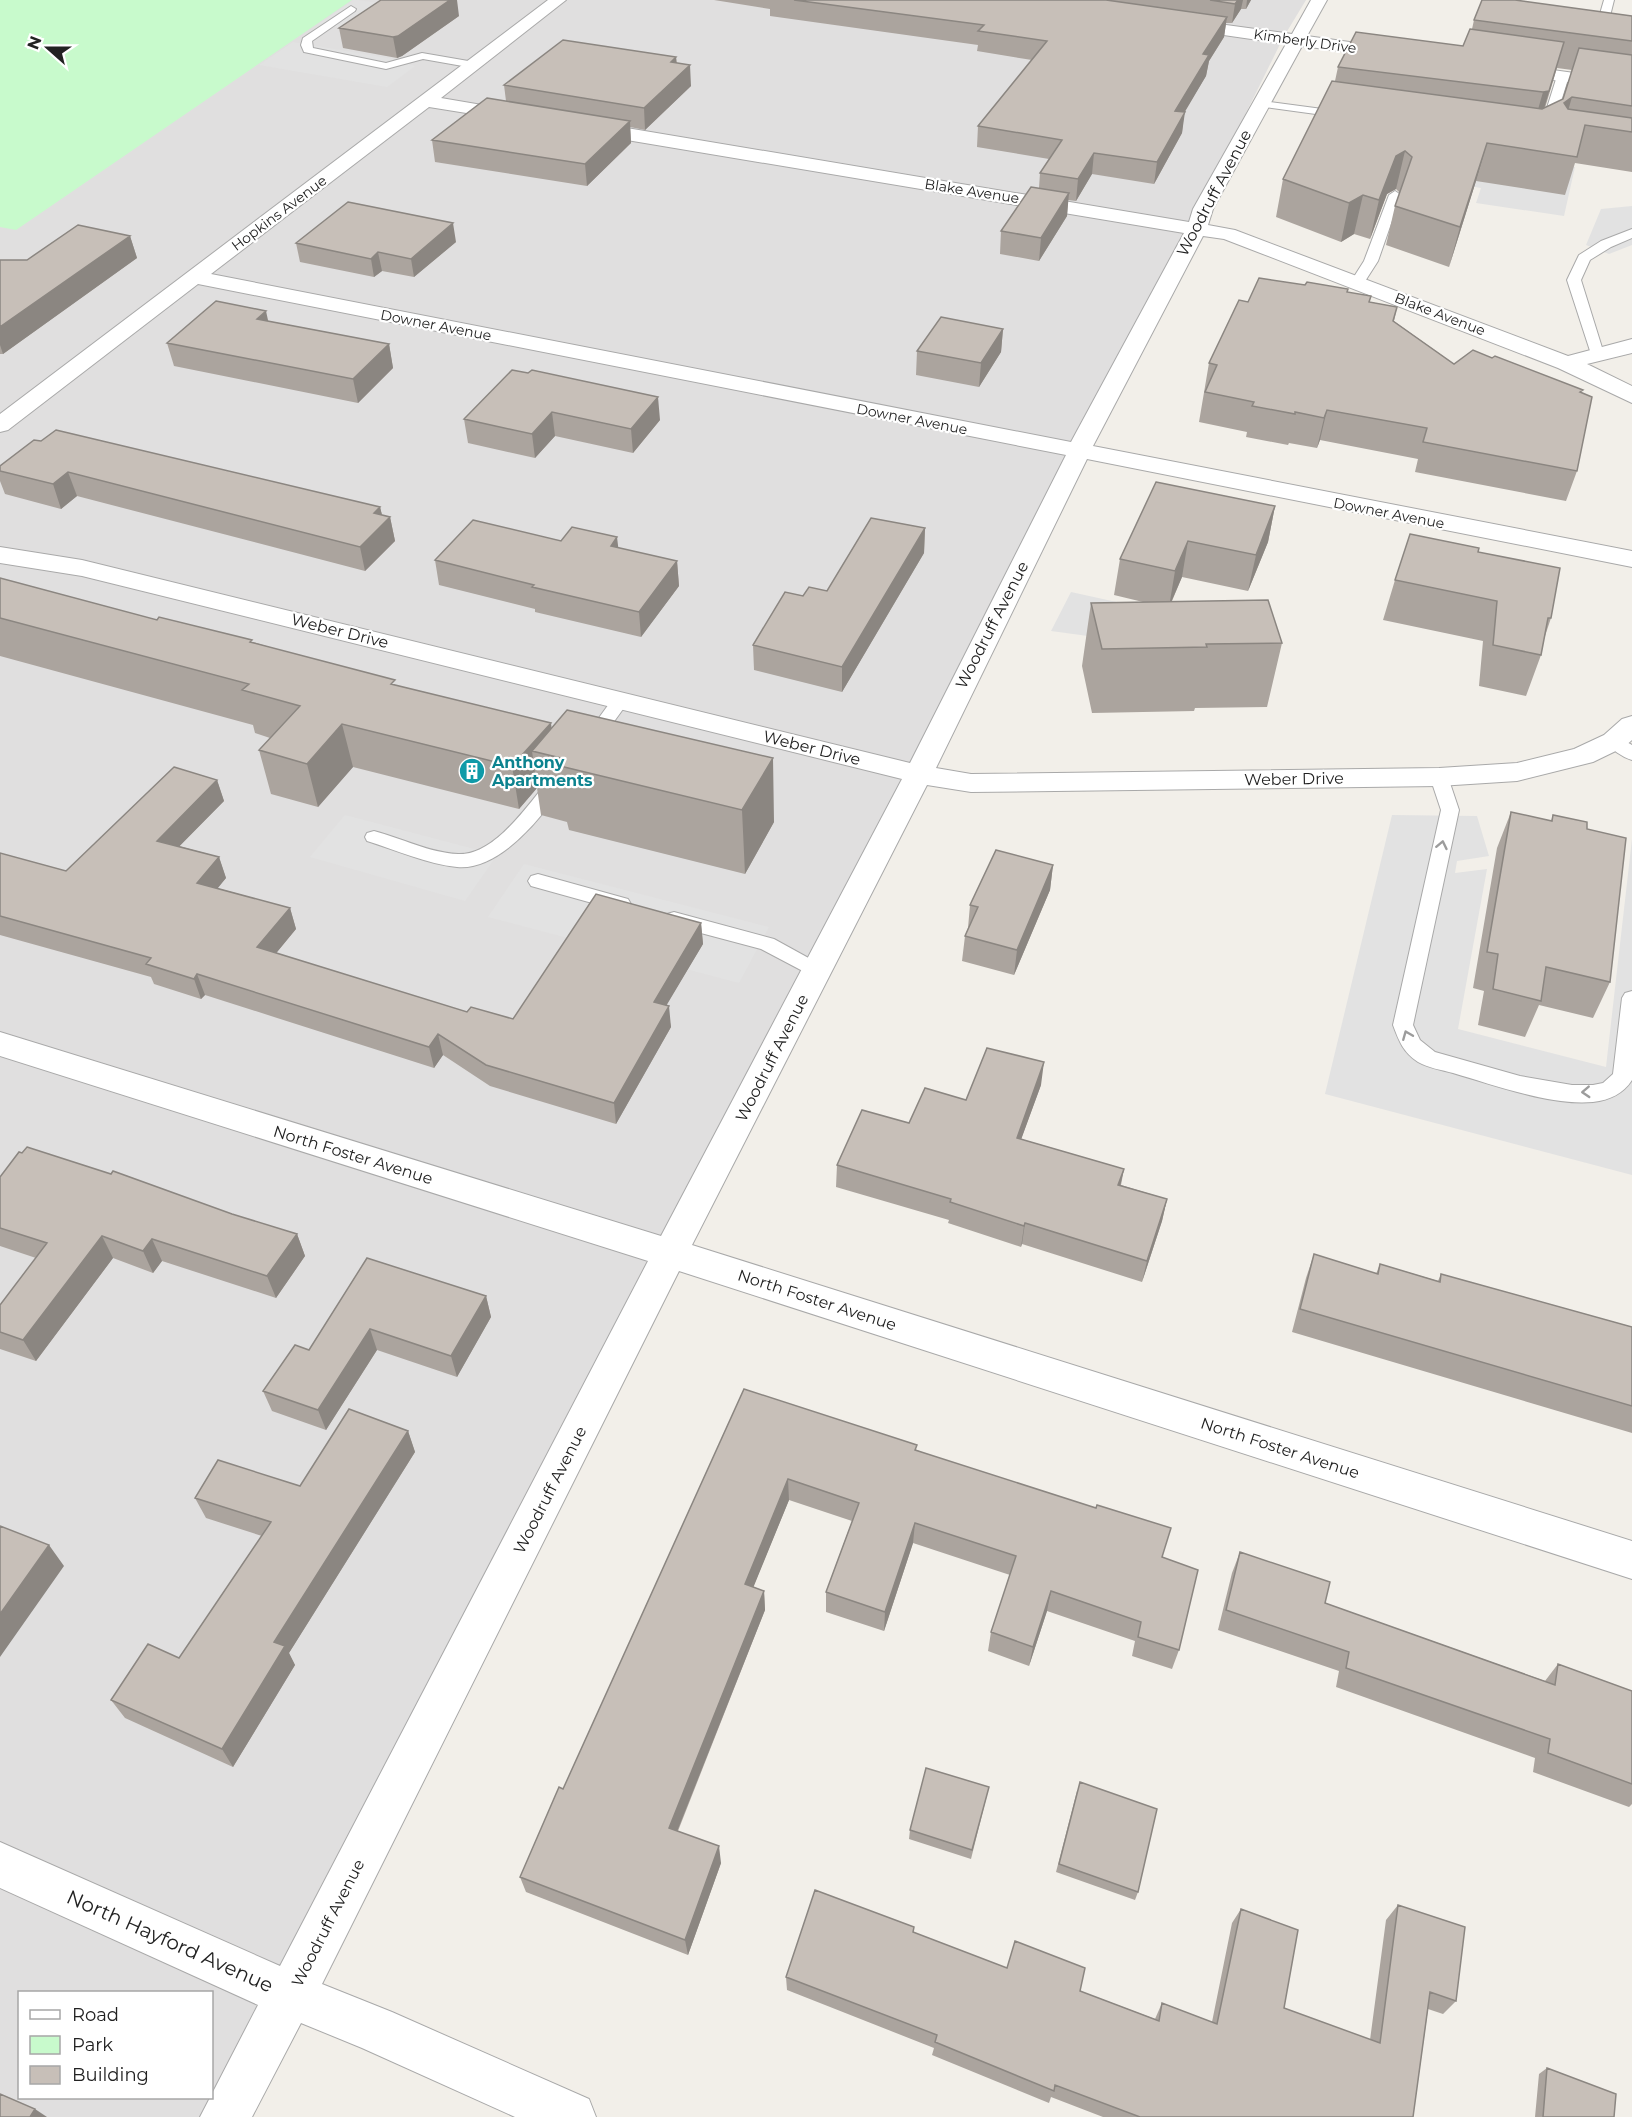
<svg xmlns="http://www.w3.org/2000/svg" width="1632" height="2117" font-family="Montserrat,sans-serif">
  <rect width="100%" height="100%" fill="#f2efe9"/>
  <!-- residential -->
  <path fill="#e0dfdf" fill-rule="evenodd" d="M0 0H1306L1283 38 1079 452 227 2117H0ZM20 1992H212V2098H20Z"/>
  <!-- park -->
  <path fill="#c8facc" d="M0 0H352L16 230 0 227Z"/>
  <!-- parking -->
  <path fill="#e2e2e2" d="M353 0H358L399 6 364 31 318 24Z
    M293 42 393 59 415 66 387 87 259 65Z
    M1418 144 1575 167 1564 216 1476 203 1481 188 1405 175Z
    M1632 206V245L1609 254 1586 245 1601 209Z
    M1071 592 1253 632 1243 657 1051 631Z
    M345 815 497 855 465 901 310 857Z
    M1392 815 1477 816 1489 856 1457 861 1455 873 1487 869 1458 1029 1606 1067 1632 839V1175L1325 1094Z
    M524 864 769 927 739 983 488 917Z"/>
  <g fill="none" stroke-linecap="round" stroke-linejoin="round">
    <!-- lane casing -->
    <g stroke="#a9a9a9" stroke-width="2">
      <path id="lane" d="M1604 0H1614L1604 40 1632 45V51L1599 45 1594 42 1593 38Z
        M351 6 356 9 355 11 312 41 313 48 386 63 422 53 474 62 480 65 474 68 423 59 386 69 304 52 301 45 303 38Z
        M1563 73 1569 76 1552 130 1550 132H1542L1540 130 1557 76Z
        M1262 101 1345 112 1351 115 1345 118 1258 106 1256 104Z
        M1395 191 1401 195 1378 261 1362 286H1352L1350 283 1364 261 1389 195Z
        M1632 229V238L1611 247 1590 260 1581 280 1604 354 1597 358 1592 357 1567 280 1579 255 1601 241Z
        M620 696 626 697 629 701 626 705 597 745H585L582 741 585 737 614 697Z
        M1614 735 1632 745V760C1622 757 1611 749 1605 741L1608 737Z
        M1439 771 1445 773 1448 777 1459 810 1413 1025 1420 1040 1435 1052 1520 1076 1572 1085H1593L1603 1083 1613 1074 1622 998 1625 993 1632 991V1080C1623 1094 1610 1100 1593 1102 1551 1106 1494 1085 1453 1073 1442 1070 1428 1068 1418 1062 1403 1052 1399 1041 1393 1025L1441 810 1430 777 1433 773Z
        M557 775 563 777 566 781C545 814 501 871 457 867 427 864 396 850 367 841L365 837 367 833 374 831C401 838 430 853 458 854 495 856 530 802 551 777Z
        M538 874 628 899 631 904 628 909 621 911 531 886 528 881 531 876Z
        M674 912 774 939 823 966 826 971 823 976 816 978 761 949 667 924 664 919 667 914Z"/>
    </g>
    <!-- street casing -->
    <g stroke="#a9a9a9" stroke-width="2">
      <path id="street" d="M548 0H566L441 98 523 112 526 116 523 120 517 121 429 107 211 274 1071 442 1184 233 585 133 578 131 576 127 578 123 585 121 1189 222 1193 209 1286 44 1182 29 1174 24 1182 19 1292 34 1311 0H1327L1307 36 1392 48 1398 49 1401 53 1398 57 1392 58 1302 46 1213 209 1208 225 1235 230 1568 356 1632 339V353L1587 364 1632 386V403L1558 368 1224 239 1203 236 1093 446 1632 551V567L1087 459 936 768 971 774 1439 768 1517 763 1574 749 1604 735 1622 719 1632 716V740L1624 747 1593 762 1517 781 1439 786 971 792 927 785 692 1245 1632 1541V1579L679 1271 322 1984 392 2012 589 2099 596 2117H515L362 2048 301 2023 252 2117H200L258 2005 0 1888V1842L280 1966 648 1261 0 1056V1032L661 1236 902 779 82 576 0 563V547L82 560 910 763 1066 455 198 284 8 430 0 432V414Z
        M1509 64 1632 81V91L1503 73 1500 69 1503 65Z"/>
    </g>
    <!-- lane -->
    <use href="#lane" fill="#fff" fill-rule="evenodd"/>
    <!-- street -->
    <use href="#street" fill="#fff" fill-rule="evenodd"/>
  </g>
  <!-- wall -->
  <path fill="#aba49e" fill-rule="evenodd" d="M714 0H1251L1246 9H1241L1232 23H1226L1224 37 1209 61 1206 76 1184 112 1182 133 1154 184 1092 174 1076 201 1068 200 1067 216 1039 261 1000 254 1001 231 1039 188 1040 173 1049 159 977 147 978 126 1032 60 977 51 978 45 770 16V9Z
    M459 16 402 56 397 58 343 48 339 28Z
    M1632 16V172L1575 163 1565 195 1476 181 1449 267 1386 245 1395 206 1400 193 1396 189 1387 194 1370 239 1354 234 1341 242 1276 217 1283 179 1335 81 1338 67 1463 46 1472 29 1474 20ZM1557 68 1572 70 1563 99 1545 108Z
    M676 57 677 63 691 86 645 130 630 127 631 143 587 186 435 162 432 140 506 101 504 85Z
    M130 236 137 258 3 354H0V260H27Z
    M456 242 414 277 382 271 374 277 300 262 296 243Z
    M1305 285 1348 289V292L1370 302 1397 307 1394 321 1454 364 1582 393 1577 471 1566 501 1415 472 1418 459 1320 440 1317 448 1289 443 1288 445 1246 437 1247 432 1199 422 1209 363 1248 302Z
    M268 321 389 344 393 368 358 403 174 366 167 343Z
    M1003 329 1001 352 979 387 916 375 917 351Z
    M512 370 660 420 633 453 555 436 535 458 468 443 464 419Z
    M34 440 380 507 382 515 390 517 395 541 365 571 77 496 61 509 5 494 0 481V466Z
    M1275 506 1268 542 1248 591 1182 577 1172 601 1282 643 1267 707 1195 708 1194 711 1092 713 1082 666 1091 603 1143 602 1114 595 1120 559Z
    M925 528 924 553 842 692 754 670 753 645 803 596 827 591Z
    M561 541 618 548 677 561 679 586 641 637 535 612V609L439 585 435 560Z
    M1478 552 1551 618 1544 639 1541 655 1526 696 1479 686 1483 641 1383 620 1395 580Z
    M0 578 157 620 253 642 397 686 551 728 774 822 745 874 569 830 567 822 541 815 537 788 519 809 353 767 318 807 271 794 259 750 270 738 255 733 253 725 0 656Z
    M217 780 224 801 179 846 219 857 226 878 217 888 290 908 296 929 276 953 467 1012 513 1019 701 923 703 944 666 1005 671 1027 616 1124 490 1086 443 1055 434 1068 205 995 201 999 154 984 151 977 0 935V853L66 871Z
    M1511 812 1551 821 1553 815 1587 829 1610 982 1593 1018 1539 1005 1525 1037 1478 1025 1484 991 1473 988 1497 848Z
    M1053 865 1050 890 1014 975 962 961 965 936 968 928 970 905Z
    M1041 1085 1021 1139 1124 1169 1121 1185 1167 1199 1162 1221 1142 1282 1022 1244 1021 1247 948 1223 949 1220 836 1187 837 1165 966 1100Z
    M0 1177 232 1214 297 1234 305 1256 276 1298 162 1261 153 1273 113 1258 36 1361 0 1349V1305L36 1258 0 1246Z
    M1314 1254 1376 1274 1380 1264 1438 1281 1441 1274 1632 1327V1433L1292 1332 1306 1278Z
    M367 1258 486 1296 491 1317 457 1377 377 1350 326 1430 272 1411 263 1391 309 1350Z
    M744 1389 917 1450 1162 1557 1179 1650 1172 1669 1132 1656 1135 1641 1047 1611 1029 1666 988 1651 991 1632 1010 1575 913 1543 884 1631 826 1612V1592L852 1521 789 1500 753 1587 764 1591 765 1610 678 1831 721 1863 688 1955 526 1892 520 1877 563 1789Z
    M408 1431 415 1452 289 1653 295 1665 233 1767 125 1718 111 1700 179 1658 262 1536 206 1518 195 1498 300 1486Z
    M1240 1552 1325 1603 1545 1681 1558 1664 1632 1691V1804L1629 1807 1533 1772 1535 1758 1336 1687 1339 1671 1218 1630 1232 1573Z
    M989 1787 971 1859 909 1839 910 1830Z
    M1077 1791 1138 1892 1135 1900 1056 1872Z
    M1398 1905 1456 2001 1443 2014 1428 2009 1413 2117H1103L1051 2097 1049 2103 932 2055 934 2048 787 1990 786 1977 914 1927 913 1932 1007 1968 1080 1991 1155 2019 1162 2003 1212 2022 1232 1923 1241 1909 1284 2008 1370 2040 1386 1920Z
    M1547 2068 1614 2117H1535L1539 2074Z"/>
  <!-- shaded-wall -->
  <path fill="#8b8681" d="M450 0H457L459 16 402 56 397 58 393 37Z
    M1238 0H1243L1241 9 1232 23 1235 4Z
    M1247 0H1251L1246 9Z
    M1227 17 1224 37 1209 61 1206 76 1173 132 1175 111 1203 54Z
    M1564 42 1537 132 1531 134 1543 92Z
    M676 57 677 76 690 65 691 86 645 130 644 108 671 62Z
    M1572 97 1561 135 1564 103Z
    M1185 112 1182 133 1154 184 1157 162Z
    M630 121 631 143 587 186 585 164Z
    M1487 143 1476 181 1449 267 1460 227Z
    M1405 151 1396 189 1387 194 1370 239 1379 200 1396 156Z
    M1094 153 1092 174 1076 201 1078 179Z
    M1069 193 1067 216 1039 261 1041 238Z
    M1363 195 1354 234 1341 242 1349 203Z
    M453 223 456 242 414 277 411 259Z
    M130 236 137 258 3 354 0 345V327Z
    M378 252 382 271 374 277 371 259Z
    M266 311 271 334 257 319Z
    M1003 329 1001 352 979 387 981 363Z
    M389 344 393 368 358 403 353 379Z
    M658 397 660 420 633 453 631 429Z
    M1327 410 1320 440 1317 448 1324 418Z
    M552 412 555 436 535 458 532 434Z
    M68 472 77 496 61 509 53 484Z
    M1275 506 1268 542 1248 591 1256 555Z
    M380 507 384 523 390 517 395 541 365 571 360 547 374 513Z
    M925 528 924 553 842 692V667Z
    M617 537 620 562 611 546Z
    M1188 541 1182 577 1169 607 1175 571Z
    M677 561 679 586 641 637 639 612Z
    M551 723 555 757 532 751 537 788 519 809 512 766Z
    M342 724 353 767 318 807 307 764Z
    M773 758 774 822 745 874 742 810Z
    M217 780 224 801 164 862 157 841Z
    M219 857 226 878 205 904 197 883Z
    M1053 865 1050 890 1014 975 1017 950Z
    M290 908 296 929 264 968 257 947Z
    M701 923 703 944 656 1023 654 1002Z
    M197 974 205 995 201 999 194 979Z
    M669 1006 671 1027 616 1124 614 1103Z
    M438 1034 443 1055 434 1068 429 1047Z
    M1044 1062 1041 1085 1014 1159 1017 1138Z
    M1124 1169 1119 1191 1118 1185Z
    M1167 1199 1162 1221 1142 1282 1147 1261Z
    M1025 1223 1022 1244 1021 1247 1024 1226Z
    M297 1234 305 1256 276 1298 267 1276Z
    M102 1236 113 1258 36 1361 23 1340Z
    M152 1239 162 1261 153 1273 143 1251Z
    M486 1296 491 1317 457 1377 451 1356Z
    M370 1329 377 1350 326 1430 318 1410Z
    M408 1431 415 1452 289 1653 295 1665 233 1767 222 1749 274 1642Z
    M788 1479 789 1500 747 1603 745 1584Z
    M915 1523 913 1543 884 1631 885 1612Z
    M49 1545 64 1566 0 1657V1614Z
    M764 1591 765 1610 672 1844 669 1828Z
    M1051 1591 1047 1611 1029 1666 1033 1647Z
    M719 1846 721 1863 688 1955 685 1940Z
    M35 2109 47 2117H30Z"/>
  <!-- building -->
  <path fill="#c7bfb8" stroke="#8b8681" stroke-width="1.5" d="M381 0H450L398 36 393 37 339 28Z
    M794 0H1106L1227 17 1203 54 1209 55 1175 111 1185 112 1157 162 1094 153 1078 179 1040 173 1062 140 978 126 1047 41 978 31 984 25Z
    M1210 0H1238L1235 4Z
    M1482 0H1515L1632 16V41L1474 20Z
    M1470 29 1564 42 1549 91 1543 92 1338 67 1356 32 1463 46Z
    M563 40 676 57 671 62 690 65 644 108 504 85Z
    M1579 48 1632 55V106L1572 97 1564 103 1568 109 1632 118V132L1585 125 1577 157 1487 143 1460 227 1395 206 1412 157 1405 151 1396 156 1379 200 1363 195 1349 203 1283 179 1332 81 1542 109 1563 99Z
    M487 98 630 121 585 164 432 140Z
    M1031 187 1069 193 1041 238 1001 231Z
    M348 202 453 223 411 259 378 252 371 259 296 243Z
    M78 225 130 236 0 327V260H27Z
    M1259 278 1305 285 1307 282 1348 289 1347 292 1371 296 1369 302 1397 307 1393 321 1454 364 1473 350 1492 358 1495 356 1583 390 1580 392 1592 397 1577 471 1423 442 1427 428 1327 410 1324 418 1295 412V414L1252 406 1254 402 1205 392 1217 365 1209 363 1239 300 1248 302Z
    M216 301 266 311 257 319 389 344 353 379 167 343Z
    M941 317 1003 329 981 363 917 351Z
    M512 370 528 373 532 370 658 397 631 429 552 412 532 434 464 419Z
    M56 430 380 507 374 513 390 517 360 547 68 472 53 484 0 471V466L34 440 41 441Z
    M1156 482 1275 506 1256 555 1188 541 1175 571 1120 559Z
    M871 518 925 528 842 667 753 645 785 592 803 596 809 587 827 591Z
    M473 520 561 541 572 527 617 537 611 546 677 561 639 612 532 587 534 585 435 560Z
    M1410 534 1479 548 1478 552 1560 568 1551 618H1548L1541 655 1493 645 1497 601 1395 580Z
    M0 578 157 620 159 617 252 640 250 642 395 680 391 684 551 723 512 766 342 724 307 764 259 750 300 706 242 690 249 684 0 618Z
    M1268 600 1282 643 1206 644 1207 647 1102 649 1091 603Z
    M567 710 773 758 742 810 560 766 565 759 532 751Z
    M174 767 217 780 157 841 219 857 197 883 290 908 257 947 467 1012 471 1007 513 1019 596 894 701 923 654 1002 669 1006 614 1103 486 1065 438 1034 429 1047 197 974 194 979 146 964 151 958 0 916V853L66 871Z
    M1511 812 1552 821 1553 815 1587 822V829L1626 838 1610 982 1546 967 1541 1001 1493 989 1498 954 1487 952Z
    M996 850 1053 865 1017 950 965 936 978 907 970 905Z
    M987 1048 1044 1062 1017 1138 1124 1169 1118 1185 1167 1199 1147 1261 1025 1223 1024 1226 950 1202 951 1199 837 1165 862 1110 909 1123 925 1088 966 1100Z
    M27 1147 111 1174 113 1171 232 1214 297 1234 267 1276 152 1239 143 1251 102 1236 23 1340 0 1332V1305L47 1243 0 1228V1177L19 1152 22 1153Z
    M1314 1254 1378 1274 1380 1264 1440 1282 1441 1274 1632 1327V1406L1300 1309Z
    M367 1258 486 1296 451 1356 370 1329 318 1410 263 1391 295 1345 309 1350Z
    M744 1389 917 1445 915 1450 1096 1508 1097 1505 1171 1528 1162 1557 1198 1570 1179 1650 1138 1637 1141 1622 1051 1591 1033 1647 991 1632 1016 1556 915 1523 885 1612 826 1592 859 1503 788 1479 745 1584 764 1591 669 1828 719 1846 685 1940 520 1877 559 1787 563 1789Z
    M349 1409 408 1431 274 1642 285 1646 222 1749 111 1700 148 1644 179 1658 271 1522 195 1498 218 1460 300 1486Z
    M0 1526 49 1545 0 1614Z
    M1240 1552 1330 1582 1325 1603 1555 1685 1558 1664 1632 1691V1784L1548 1753 1550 1739 1346 1668 1349 1652 1226 1610Z
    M926 1768 989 1787 972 1850 910 1830Z
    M1080 1782 1157 1809 1138 1892 1059 1864Z
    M815 1890 914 1927 913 1932 1007 1968 1015 1941 1085 1968 1080 1991 1159 2021 1162 2003 1217 2024 1241 1909 1298 1930 1284 2008 1380 2043 1398 1905 1465 1927 1456 2001 1430 1992 1413 2117H1140L1055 2085 1054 2091 935 2042 937 2035 786 1977Z
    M1547 2068 1616 2094 1614 2117H1543Z
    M0 2094 35 2109 30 2117H0Z"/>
  <!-- one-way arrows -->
  <defs><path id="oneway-chevron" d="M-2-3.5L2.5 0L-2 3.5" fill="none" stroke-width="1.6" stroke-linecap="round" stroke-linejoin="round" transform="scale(1.5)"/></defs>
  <g stroke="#9c9c9c">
    <use href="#oneway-chevron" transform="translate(1442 845) rotate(-78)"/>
    <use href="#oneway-chevron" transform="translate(1407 1035) rotate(-112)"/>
    <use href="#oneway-chevron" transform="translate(1586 1092) rotate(177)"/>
  </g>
  <!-- icons -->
  <defs>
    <g id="building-disc" transform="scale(1.35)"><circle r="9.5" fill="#0f9aa8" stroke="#fff"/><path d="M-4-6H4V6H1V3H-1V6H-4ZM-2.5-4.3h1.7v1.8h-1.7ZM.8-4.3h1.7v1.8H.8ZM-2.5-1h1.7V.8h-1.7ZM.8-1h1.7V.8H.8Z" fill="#fff"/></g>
  </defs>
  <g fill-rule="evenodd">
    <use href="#building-disc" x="472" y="771"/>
  </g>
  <g text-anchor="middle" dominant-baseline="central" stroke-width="4.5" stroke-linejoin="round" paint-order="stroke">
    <!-- far-street labels -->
    <g font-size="14" fill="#222" stroke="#fff">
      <text transform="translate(1305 41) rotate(8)">Kimberly Drive</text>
      <text transform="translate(972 191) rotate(9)">Blake Avenue</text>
      <text transform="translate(279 213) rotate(-37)">Hopkins Avenue</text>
      <text transform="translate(1440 314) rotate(21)">Blake Avenue</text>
      <text transform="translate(436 325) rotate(11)">Downer Avenue</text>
      <text transform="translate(912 419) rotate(11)">Downer Avenue</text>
      <text transform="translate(1389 513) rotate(11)">Downer Avenue</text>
    </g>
    <!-- street labels -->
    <g font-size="16" fill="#222" stroke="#fff">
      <text transform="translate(1214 193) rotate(-62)">Woodruff Avenue</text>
      <text transform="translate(992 625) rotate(-63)">Woodruff Avenue</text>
      <text transform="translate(340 631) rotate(14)">Weber Drive</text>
      <text transform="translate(812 748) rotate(14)">Weber Drive</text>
      <text transform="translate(1294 779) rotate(-1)">Weber Drive</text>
      <text transform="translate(772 1058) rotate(-63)">Woodruff Avenue</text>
      <text transform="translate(353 1155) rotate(17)">North Foster Avenue</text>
      <text transform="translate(817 1300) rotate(18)">North Foster Avenue</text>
      <text transform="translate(1280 1448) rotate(18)">North Foster Avenue</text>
      <text transform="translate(550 1490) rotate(-63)">Woodruff Avenue</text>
      <text transform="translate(328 1923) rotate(-63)">Woodruff Avenue</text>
    </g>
    <!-- culture labels -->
    <g font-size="16" font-weight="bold" fill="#0d838f" stroke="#fff" text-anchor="start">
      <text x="492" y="762">Anthony<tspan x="492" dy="18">Apartments</tspan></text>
    </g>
    <!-- near-street labels -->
    <g font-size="20" fill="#222" stroke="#fff">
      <text transform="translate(170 1941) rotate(24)">North Hayford Avenue</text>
    </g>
  </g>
  <!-- legend -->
  <rect x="18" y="1991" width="195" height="108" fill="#ffffff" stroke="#a7a7a7" stroke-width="1.5"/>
  <rect x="30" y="2010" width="30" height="9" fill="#ffffff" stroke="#a7a7a7" stroke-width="1.5"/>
  <text x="72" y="2021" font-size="18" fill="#222222">Road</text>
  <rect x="30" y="2036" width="30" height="18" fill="#c8facc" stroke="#a7a7a7" stroke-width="1.5"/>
  <text x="72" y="2051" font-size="18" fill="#222222">Park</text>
  <rect x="30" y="2066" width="30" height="18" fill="#c7bfb8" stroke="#a7a7a7" stroke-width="1.5"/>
  <text x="72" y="2081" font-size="18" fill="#222222">Building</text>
  <!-- north arrow -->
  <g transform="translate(48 48) rotate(291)" stroke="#ffffff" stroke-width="4.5" paint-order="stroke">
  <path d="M0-4.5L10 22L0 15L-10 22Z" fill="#222222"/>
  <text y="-9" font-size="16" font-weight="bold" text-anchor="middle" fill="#222222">N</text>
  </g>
</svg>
